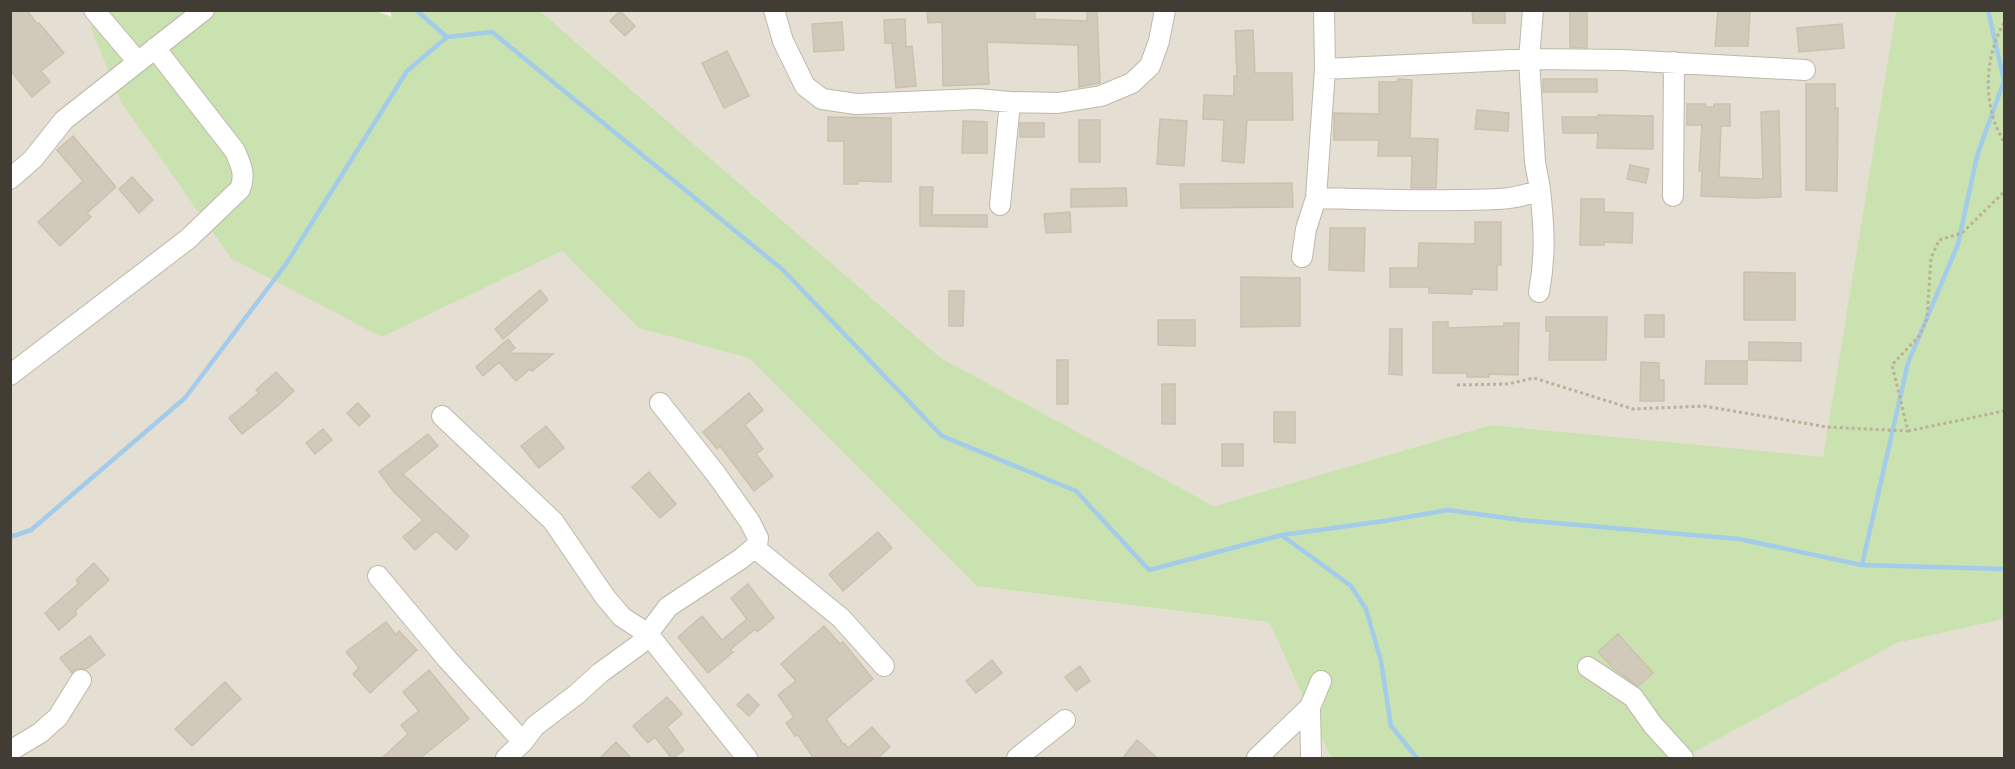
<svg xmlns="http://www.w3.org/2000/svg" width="2015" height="769" font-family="Raleway,sans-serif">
  <rect width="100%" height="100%" fill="#f0ede4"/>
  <!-- residential -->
  <path fill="#e4dfd2" d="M10 11H96L382 337 562 251 638 328 749 358 976 586 1269 622 1331 758H11Z
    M540 11H1896L1823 458 1491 425 1214 506 941 358Z
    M2004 619V758H1683L1897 643Z"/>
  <!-- green -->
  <path fill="#cae2af" d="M96 10H374L392 17 390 11H540L941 358 1214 506 1491 425 1823 457 1896 11H2004V619L1897 643 1683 758H1331L1269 622 976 586 749 358 638 328 562 251 382 337 231 258 121 102 91 28Z"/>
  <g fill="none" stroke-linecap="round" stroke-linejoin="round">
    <!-- stream -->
    <path stroke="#a3cbea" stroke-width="4.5" d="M416 10 447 37 492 32 783 270 942 436 1076 491 1149 570 1282 535 1384 521 1448 510 1521 520 1739 539 1862 565 2004 569
      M1283 536 1351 586 1366 609 1381 661 1391 726 1417 758
      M10 537 31 530 185 398 286 264 407 71 447 37
      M1862 565 1908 363 1958 244 1977 156 2004 81 1988 10"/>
  </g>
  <!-- building -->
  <path fill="#d1c9ba" stroke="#cbc1ae" stroke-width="1.5" d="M10 10H27L37 24 39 23 64 53 41 71 50 82 32 97 10 70Z
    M927 10H1035V19L1087 21V10H1097L1100 83 1079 87 1078 45 987 42 989 84 943 86 942 22 928 23Z
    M1472 10H1505V23H1473Z
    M1570 10H1587V48L1570 47Z
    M1718 10H1750L1748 46H1715Z
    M620 11 635 26 625 36 610 21Z
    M905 19 906 47 912 46 916 86 896 88 892 43H885L884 20Z
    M842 22 844 50 814 52 812 24Z
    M1842 24 1844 48 1799 52 1797 28Z
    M1253 30 1255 73H1292L1293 120H1247L1244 163 1222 161 1224 120 1203 119 1204 95 1234 96V76H1237L1235 31Z
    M727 51 749 96 724 108 702 63Z
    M1398 79 1412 80 1410 138 1438 139 1436 188H1411L1412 156H1378L1379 140H1334V113L1379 114V82H1398Z
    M1543 79H1597V92H1543Z
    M1806 84H1835V108H1838L1837 191 1806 190Z
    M1687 104H1705L1706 107H1714V104H1730V126H1721L1719 177 1763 179 1761 112 1779 111 1781 197 1754 198 1701 196 1702 171H1699L1702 125H1687Z
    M1477 110 1509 113 1508 131 1475 129Z
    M1598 115 1653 116V149L1597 148 1598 133H1563L1562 117H1598Z
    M828 117 891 118V182L858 181V184H844V141H828Z
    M1160 119 1187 121 1184 166 1157 164Z
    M1079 120H1100V162H1079Z
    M963 121 987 122V153H962Z
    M1020 123H1044V137H1020Z
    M73 136 116 187 87 213 91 217 60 246 38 222 83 181 57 150Z
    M1630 165 1649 169 1646 183 1627 179Z
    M132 177 153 200 139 213 119 189Z
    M1292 183 1293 207 1181 208 1180 184Z
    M920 187H933L932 215H987V227L920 226Z
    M1126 188 1127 206 1071 207V189Z
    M1581 199H1604V212L1633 213 1632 243 1604 242V245H1580Z
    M1070 212 1071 232 1046 233 1044 214Z
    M1475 222H1501V265H1497V290L1472 289V294L1429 293V287H1390V268H1418L1419 243 1475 244Z
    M1330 228H1365L1364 271 1329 270Z
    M1744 272 1795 273V320H1744Z
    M1241 277 1300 278V326L1241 327Z
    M540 290 548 300 503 339 495 329Z
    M949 291H964L963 326H949Z
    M1645 315H1664V337H1645Z
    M1546 317H1607L1606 360H1549L1550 331H1546Z
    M1158 320H1195V346L1158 345Z
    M1433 322H1448V328L1504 326V323H1519L1518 375 1489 374V377H1467V373H1433Z
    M1390 329H1402V375L1389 374Z
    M508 339 515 348 510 352 511 353 553 354 532 371 530 369 516 381 499 362 483 376 476 367Z
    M1749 342 1801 343V361L1749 360Z
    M1057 360H1068V404H1057Z
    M1706 361H1747V384H1705Z
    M1641 362 1659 363V380H1664V401H1640Z
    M276 372 294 391 274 409 242 434 229 418 259 393 256 390Z
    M1162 384H1175V424H1162Z
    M749 393 763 410 745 425 763 449 756 454 773 476 754 491 720 446 717 449 703 432Z
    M358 403 370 416 359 426 347 413Z
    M1274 412H1295V443L1274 442Z
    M546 426 564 448 539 468 521 446Z
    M323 429 332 440 315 454 306 443Z
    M428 434 438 446 403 474 469 536 456 550 436 531 415 550 403 537 423 520 394 492 379 472Z
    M1222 444H1243V466H1222Z
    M649 472 676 504 660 518 632 487Z
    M878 532 892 548 843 591 829 574Z
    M94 563 109 580 75 611 77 614 59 630 45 613 79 583 76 580Z
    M748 584 774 618 757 632 755 629 730 650 733 652 708 673 678 637 702 616 722 640 747 619 731 598Z
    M386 622 396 635 399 631 417 650 370 693 353 674 359 668 346 652Z
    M824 626 840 644 843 642 873 679 826 719 844 745 845 744 848 748 872 727 890 747 877 759H814L798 735 795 736 786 723 794 717 778 695 796 681 781 664Z
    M1618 634 1653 673 1638 686 1615 670 1598 652Z
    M90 636 105 655 86 669H76L72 673 60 658Z
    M992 660 1002 673 976 693 966 681Z
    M1080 666 1090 681 1076 691 1065 677Z
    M429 670 469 719 419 759H381L408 734 401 725 419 711 403 692Z
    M225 682 241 699 192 746 175 729Z
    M748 694 759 705 749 716 737 705Z
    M667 697 682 714 667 727 684 750 672 759 655 737 648 743 633 726Z
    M1137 740 1158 759H1122Z
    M616 742 632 759H599Z"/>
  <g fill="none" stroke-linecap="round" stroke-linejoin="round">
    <!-- minor casing -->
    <g stroke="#beb8aa" stroke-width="22">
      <path id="minor" d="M94 10 138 62
        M774 10 783 41 805 86 822 99 856 104 977 99 1010 102 1058 103 1101 96 1132 83 1150 66 1159 41 1165 10
        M1325 69 1529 59 1623 60 1805 70
        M10 179 33 159 64 120 204 10
        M1673 196 1674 62
        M1316 198C1364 199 1411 201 1459 200 1486 199 1515 202 1540 189L1535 162 1529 59 1533 10
        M1000 205 1010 102
        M1302 257 1306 229 1316 198 1325 69 1324 10
        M1539 292C1546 254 1544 227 1540 189
        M10 375 188 239 240 189C246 175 241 165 235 151L155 48
        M442 416 553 521 605 597 622 617 648 634 747 758
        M755 548 841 618 884 666
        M378 576 448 660 523 742
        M1588 667 1633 697 1653 725 1683 758
        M10 751 40 733 58 717 81 680
        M506 758 523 742 535 726 577 694 600 673 640 644 668 607 742 558 757 545 758 538 750 522 716 474 660 403
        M1017 758 1065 720
        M1257 758 1310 707
        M1311 758 1310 707 1321 681"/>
    </g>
    <!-- path -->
    <path stroke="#bcb099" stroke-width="3" stroke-dasharray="3 3" stroke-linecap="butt" d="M2004 23C1988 51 1984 86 1993 117 1995 126 2001 135 2004 143
      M1457 385 1508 384 1534 378 1633 409 1704 406 1827 427 1908 431 1892 365 1920 335 1927 319 1931 258 1939 240 1962 233 2004 192
      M1908 431 2004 411"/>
    <!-- minor -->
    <use href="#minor" stroke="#fff" stroke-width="20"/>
  </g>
  <!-- border -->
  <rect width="2015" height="769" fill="none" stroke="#423d34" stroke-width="24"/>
</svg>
